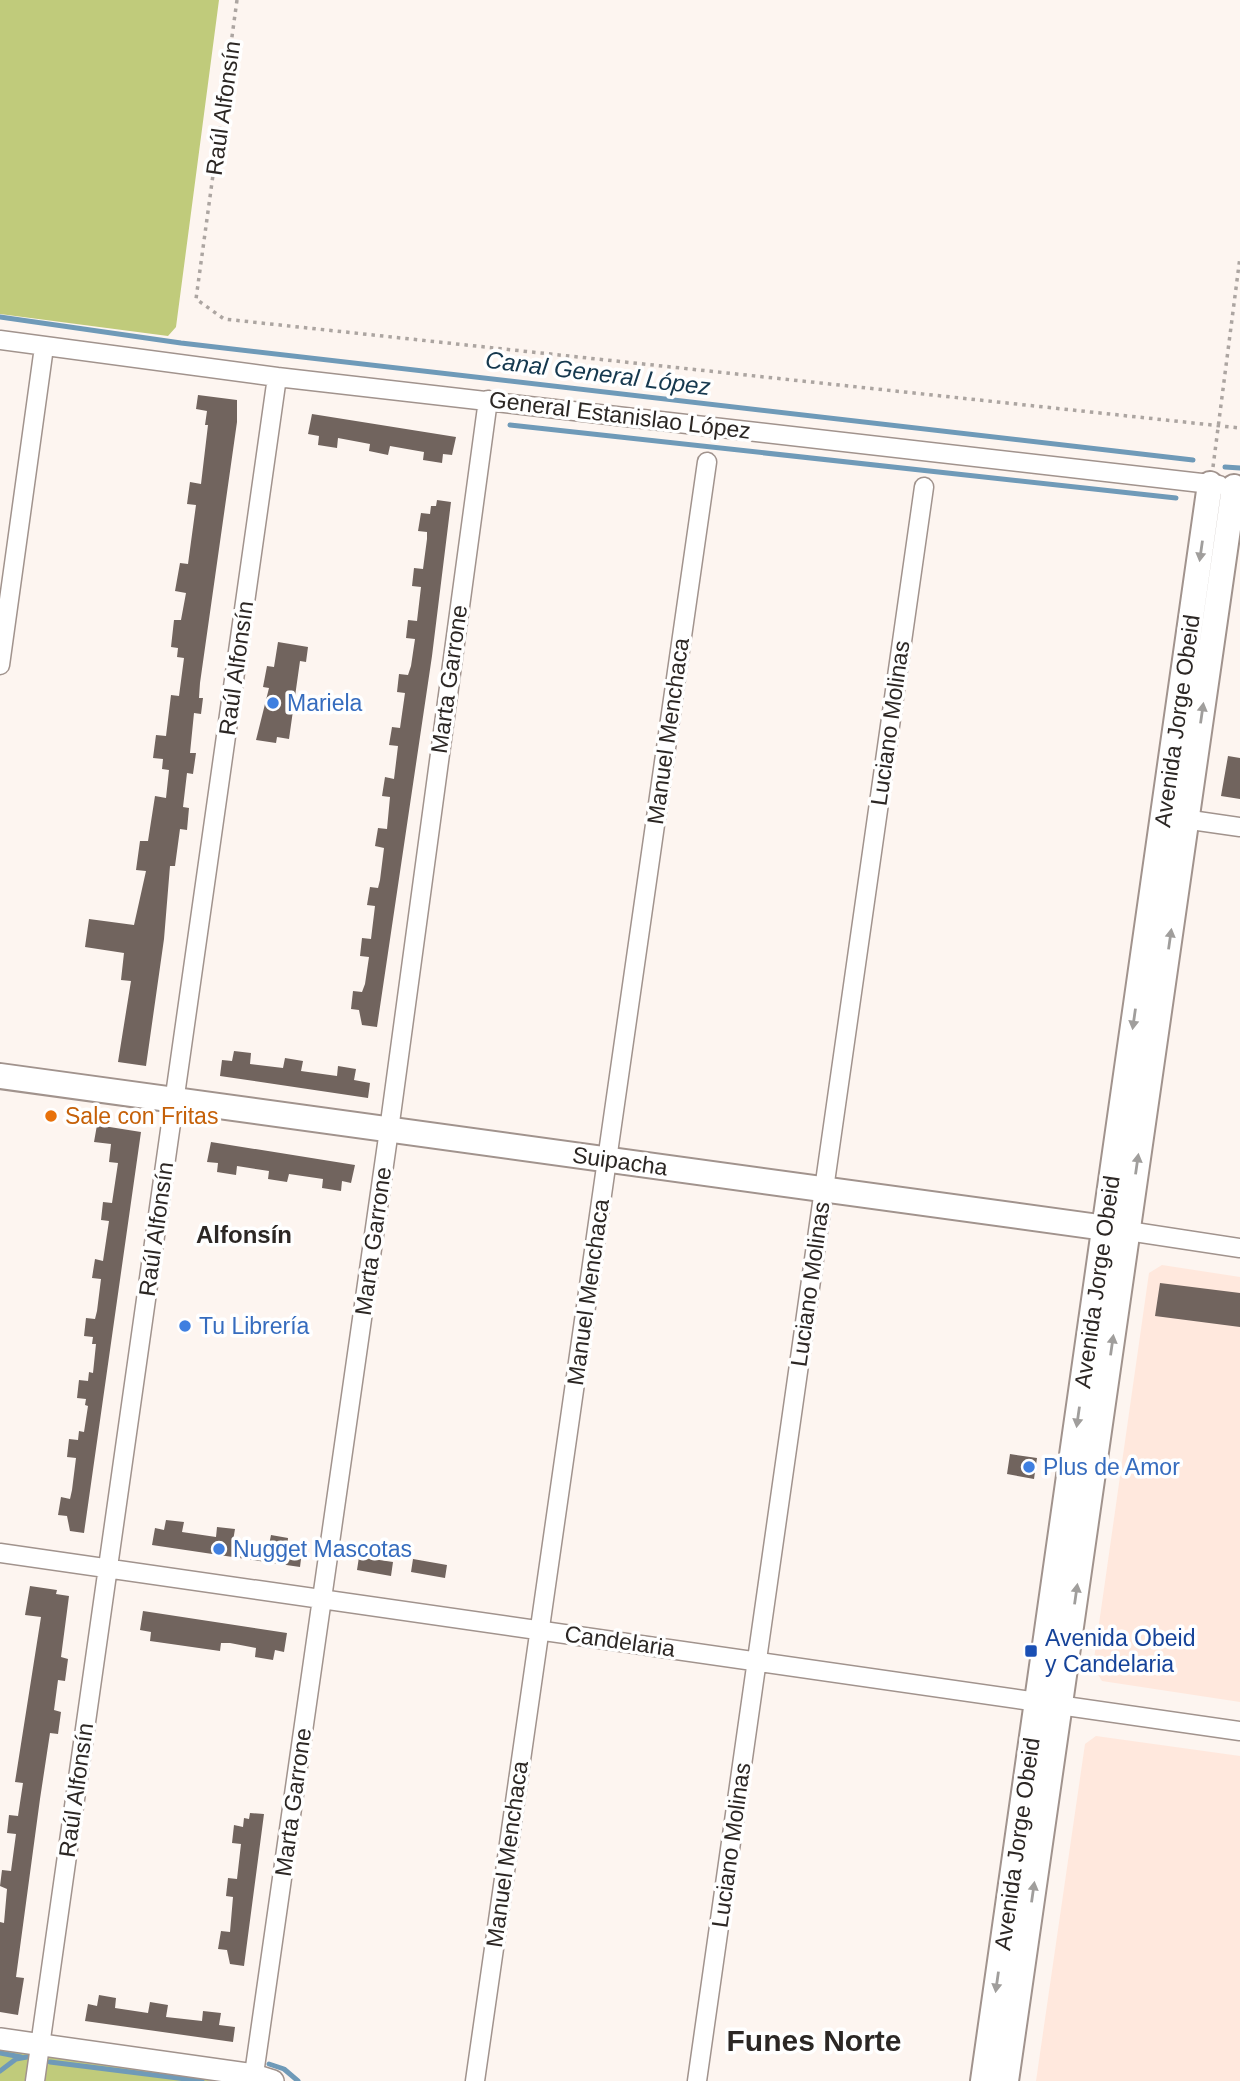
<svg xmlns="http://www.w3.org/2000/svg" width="1240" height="2081" font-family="Helvetica,sans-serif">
  <rect width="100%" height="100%" fill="#fdf5f0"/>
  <!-- built -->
  <path fill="#ffe8dd" d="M1162 1265 1240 1277V1702L1102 1681 1093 1666 1149 1273Z
    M1096 1736 1240 1756V2081H1036L1085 1744Z"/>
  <!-- green -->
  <path fill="#c0cb7b" d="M0 0H219L176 327 168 336 0 314Z
    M0 2039 253 2081H0Z"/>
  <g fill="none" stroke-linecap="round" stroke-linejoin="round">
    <!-- stream -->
    <path stroke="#6f9ab8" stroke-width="5" d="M0 317 181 343 1193 460
      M510 425 1176 498
      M1225 467 1240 468
      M0 2053 21 2057
      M50 2062 202 2081
      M269 2064 284 2069 298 2081
      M0 2071 16 2059 27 2057"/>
  </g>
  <!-- building -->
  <path fill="#71645e" d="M198 395 237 400V422L200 683 199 698H203L201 714 194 713 190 753H196L193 774 187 773 183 807 189 808 187 830 180 829 175 866H170L164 939 146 1066 118 1062 131 981 121 980 124 953 85 947 89 919 134 925 146 871 136 870 140 841H148L155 796 166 798 169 770 162 769 163 759 153 758 156 735 166 736 171 695 179 696 184 658 177 657 178 648 171 647 174 620H181L186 593 175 591 180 563 188 564 196 505 187 504 190 482 201 484 208 425H205L207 411 196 409Z
    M312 414 456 437 452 455 443 454 442 463 423 460 424 452 390 446 388 455 369 451 370 444 338 438 337 448 318 445 319 436 308 434Z
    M437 500 451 502 432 656 377 1027 362 1025 359 1010 351 1009 353 991 362 992 365 984 369 957 360 956 362 938 371 939 375 906 367 905 370 887 378 888 380 880 384 848 375 846 378 828 387 829 390 797 382 796 385 777 394 779 398 746 389 745 392 727 400 728 405 693 397 692 399 674 408 675 411 666 415 639 406 638 408 620 417 621 421 587 412 586 414 568 423 569 427 539V532L418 531 421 513 430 514 431 506H436Z
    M278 642 308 647 306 662 300 661 289 739 277 737 276 743 256 740 269 688 263 687 267 666 274 667Z
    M1228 756 1240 758V799L1221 796Z
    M234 1051 251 1053 250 1064 283 1068 285 1058 303 1061 301 1071 337 1076 338 1066 356 1069 354 1080 370 1083 368 1098 220 1076 222 1060 232 1061Z
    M97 1125 141 1132 84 1533 70 1531 67 1516 58 1515 61 1497 70 1499 72 1490 76 1458 67 1457 69 1439 78 1440 79 1431 84 1432 88 1406 85 1405 86 1399 77 1398 79 1380 88 1381 89 1372 93 1373 96 1344H92L93 1337 84 1336 86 1318 95 1319 97 1311 101 1279 92 1278 95 1259 103 1261 109 1221 101 1220 103 1202 112 1203 118 1163 109 1162 111 1144 94 1142Z
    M211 1142 355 1165 351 1183 342 1181 341 1191 322 1188 323 1179 289 1174 287 1182 268 1179 269 1171 237 1166 236 1175 217 1172 218 1163 207 1162Z
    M1160 1283 1240 1293V1327L1155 1316Z
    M1010 1454 1037 1458 1034 1479 1007 1474Z
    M166 1520 184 1522 182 1532 216 1537 217 1527 235 1529 233 1541 269 1545 271 1535 288 1538 287 1549 302 1551 300 1567 152 1545 155 1528 164 1530Z
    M359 1557 393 1562 391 1576 357 1570Z
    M413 1559 447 1565 445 1578 411 1572Z
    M30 1586 57 1590 56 1594 69 1596 61 1657 68 1659 65 1681 58 1680 54 1710 61 1712 58 1734 50 1733 40 1799 16 1977 24 1978 18 2015 0 2012V1922L4 1923 7 1889 0 1886 2 1870 11 1871 16 1834 7 1833 9 1815 18 1816 23 1783 15 1782 41 1617 25 1615Z
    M143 1611 287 1633 284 1652 275 1650 273 1660 255 1657 256 1648 230 1643H221L220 1651 150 1641 151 1632 140 1630Z
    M250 1813 264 1814 244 1966 230 1964 227 1950 218 1949 221 1931 230 1932 233 1897 226 1896 228 1878 237 1879 241 1844 232 1843 234 1825 243 1827 244 1818 249 1819Z
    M99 1995 116 1998 115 2008 148 2013 150 2002 168 2005 166 2017 202 2021 203 2011 221 2013 219 2025 235 2027 233 2042 85 2021 88 2004 97 2006Z"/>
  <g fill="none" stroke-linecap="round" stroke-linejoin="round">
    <!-- minor casing -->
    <g stroke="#a1938d" stroke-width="21">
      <path id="minor" d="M0 340 277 377 1219 485
        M0 665 44 347
        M1177 818 1240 827
        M1128 1231 1240 1248
        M0 1553 1240 1731
        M35 2081 277 377
        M253 2081 389 1130 488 400
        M475 2081 707 462
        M697 2081 924 487"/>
    </g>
    <!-- tertiary casing -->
    <g stroke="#a1938d" stroke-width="24">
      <path id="tertiary" d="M0 2039 254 2075 273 2081"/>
    </g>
    <!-- secondary casing -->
    <g stroke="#a1938d" stroke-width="28">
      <path id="secondary" d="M0 1076 1120 1230
        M983 2081 1210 484
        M1006 2081 1234 487"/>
    </g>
    <!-- path -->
    <path stroke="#aca5a1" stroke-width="3.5" stroke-dasharray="3.5 5" stroke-linecap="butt" d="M237 0 196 299 224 319 1240 428
      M1213 467 1240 257"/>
    <!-- minor -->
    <use href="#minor" stroke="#fff" stroke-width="18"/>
    <!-- tertiary -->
    <use href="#tertiary" stroke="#fff" stroke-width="21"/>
    <!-- secondary -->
    <use href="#secondary" stroke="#fff" stroke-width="24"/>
  </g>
  <!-- one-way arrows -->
  <defs><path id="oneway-solid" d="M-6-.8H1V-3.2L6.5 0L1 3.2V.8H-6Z" transform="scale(1.75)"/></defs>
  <g fill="#a09e9c">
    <use href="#oneway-solid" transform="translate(1201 551) rotate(98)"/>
    <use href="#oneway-solid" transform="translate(1202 713) rotate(-82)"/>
    <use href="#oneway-solid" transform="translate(1170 939) rotate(-82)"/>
    <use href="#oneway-solid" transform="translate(1134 1019) rotate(98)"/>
    <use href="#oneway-solid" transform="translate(1137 1164) rotate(-82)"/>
    <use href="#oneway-solid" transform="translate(1112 1345) rotate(-82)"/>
    <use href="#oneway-solid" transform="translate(1078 1417) rotate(98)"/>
    <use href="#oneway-solid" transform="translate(1076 1594) rotate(-82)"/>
    <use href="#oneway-solid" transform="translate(1033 1892) rotate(-82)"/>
    <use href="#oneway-solid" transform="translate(997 1982) rotate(98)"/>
  </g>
  <!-- markers -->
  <g fill="#3f7fe0" stroke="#fff" stroke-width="2.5">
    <circle cx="273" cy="703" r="7"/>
    <circle cx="185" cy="1326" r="7"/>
    <circle cx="1029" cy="1467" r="7"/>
    <circle cx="219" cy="1549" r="7"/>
  </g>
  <circle fill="#e8710a" stroke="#fff" stroke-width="2.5" cx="51" cy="1116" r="7"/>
  <rect fill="#1a4fb4" stroke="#fff" stroke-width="2.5" x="1024" y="1644" width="14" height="14" rx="3.5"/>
  <g text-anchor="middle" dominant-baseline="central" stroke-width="7" stroke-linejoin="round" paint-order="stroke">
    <!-- street labels -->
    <g font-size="23" fill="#2c2724" stroke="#fff">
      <text transform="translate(223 108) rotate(-82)">Raúl Alfonsín</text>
      <text transform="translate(620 415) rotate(7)">General Estanislao López</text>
      <text transform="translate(236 668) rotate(-82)">Raúl Alfonsín</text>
      <text transform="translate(449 679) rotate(-82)">Marta Garrone</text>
      <text transform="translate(1177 721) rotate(-82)">Avenida Jorge Obeid</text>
      <text transform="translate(890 723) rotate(-82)">Luciano Molinas</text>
      <text transform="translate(668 731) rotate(-82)">Manuel Menchaca</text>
      <text transform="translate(620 1161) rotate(8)">Suipacha</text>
      <text transform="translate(156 1229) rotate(-82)">Raúl Alfonsín</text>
      <text transform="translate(373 1241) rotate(-82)">Marta Garrone</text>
      <text transform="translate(1097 1282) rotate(-82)">Avenida Jorge Obeid</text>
      <text transform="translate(810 1284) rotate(-82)">Luciano Molinas</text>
      <text transform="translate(588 1292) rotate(-82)">Manuel Menchaca</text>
      <text transform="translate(620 1641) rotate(8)">Candelaria</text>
      <text transform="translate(76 1790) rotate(-82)">Raúl Alfonsín</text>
      <text transform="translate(293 1802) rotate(-82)">Marta Garrone</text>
      <text transform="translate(1017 1844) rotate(-82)">Avenida Jorge Obeid</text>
      <text transform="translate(731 1845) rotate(-82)">Luciano Molinas</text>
      <text transform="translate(507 1854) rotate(-82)">Manuel Menchaca</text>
    </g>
    <!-- shop labels -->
    <g font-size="23" fill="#366cbe" stroke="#fff" text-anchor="start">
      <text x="287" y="703">Mariela</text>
      <text x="199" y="1326">Tu Librería</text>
      <text x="1043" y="1467">Plus de Amor</text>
      <text x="233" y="1549">Nugget Mascotas</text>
    </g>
    <!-- food labels -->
    <g font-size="23" fill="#c56008" stroke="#fff" text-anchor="start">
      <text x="65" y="1116">Sale con Fritas</text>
    </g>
    <!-- transit labels -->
    <g font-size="23" fill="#164399" stroke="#fff" text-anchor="start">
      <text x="1045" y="1638">Avenida Obeid<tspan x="1045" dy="26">y Candelaria</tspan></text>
    </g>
    <!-- water labels -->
    <g font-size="24" font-style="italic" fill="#15384e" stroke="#fff">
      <text transform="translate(598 373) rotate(7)">Canal General López</text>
    </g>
    <!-- neighbourhood labels -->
    <g font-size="24" font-weight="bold" fill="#2c2724" stroke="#fff">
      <text x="244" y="1234">Alfonsín</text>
    </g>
    <!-- district labels -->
    <g font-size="30" font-weight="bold" fill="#2c2724" stroke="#fff">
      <text x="814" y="2040">Funes Norte</text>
    </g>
  </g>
</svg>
